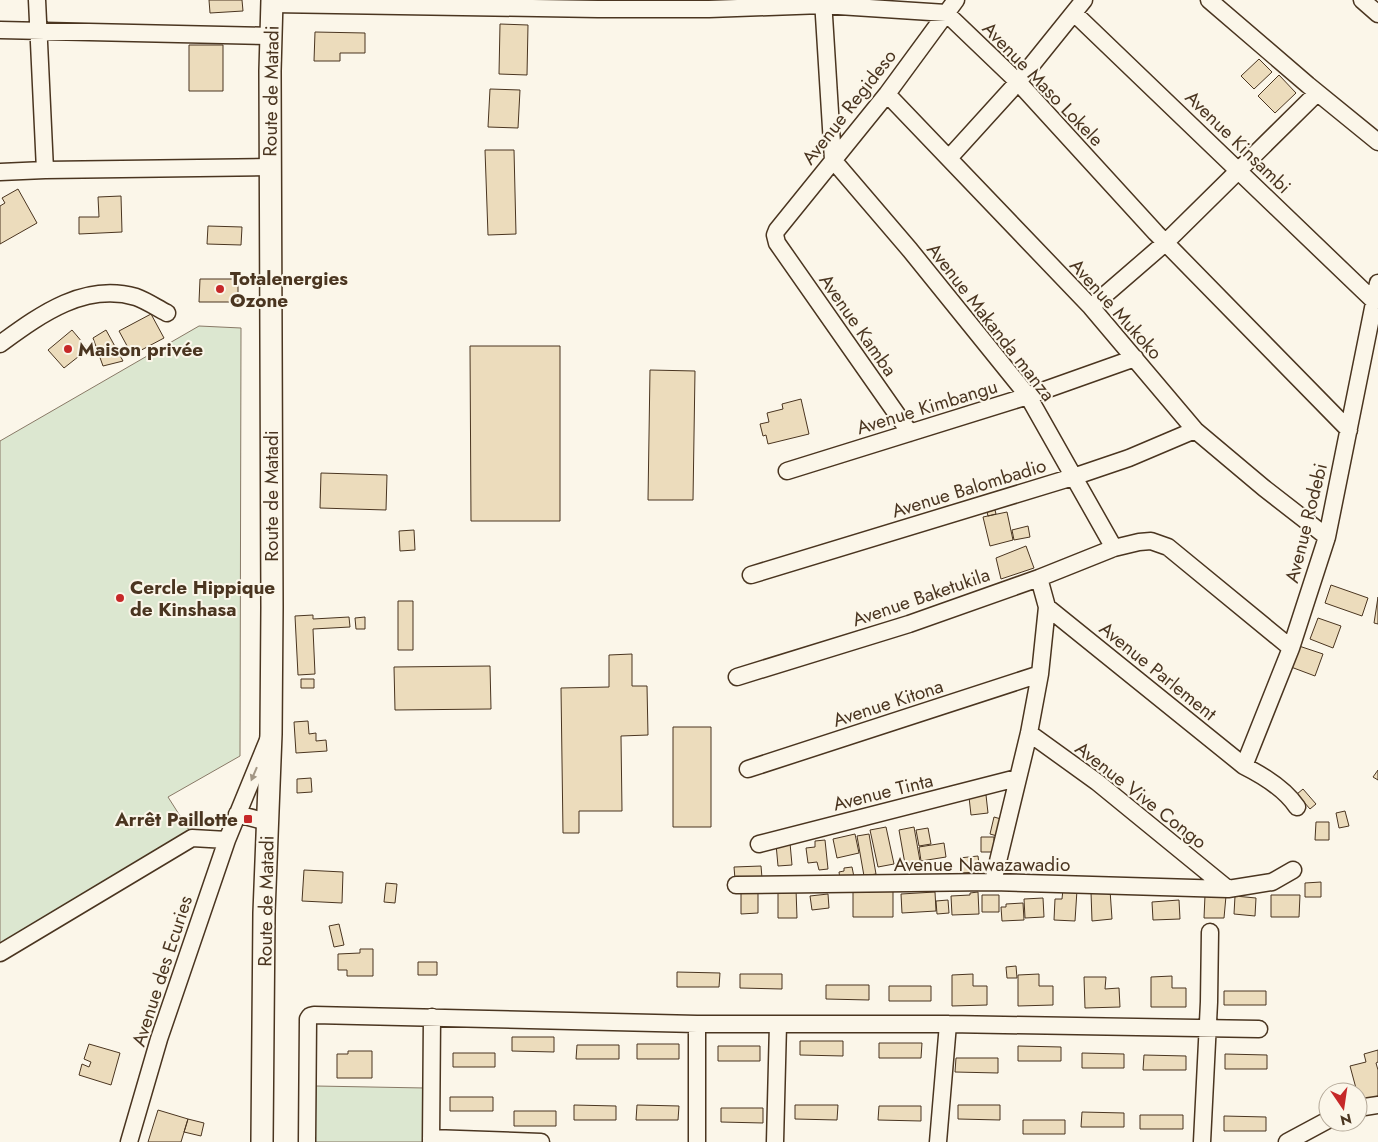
<svg xmlns="http://www.w3.org/2000/svg" width="1378" height="1142" font-family="Jost,sans-serif">
  <rect width="100%" height="100%" fill="#fbf6e9"/>
  <!-- green -->
  <path fill="#dce7d0" stroke="#887966" d="M199 326 241 328 240 756 168 797 189 830 0 944V441Z
    M316 1086 425 1088 424 1142H315Z"/>
  <!-- building -->
  <path fill="#ecdcbc" stroke="#4a3520" d="M209 0H242L243 11 210 13Z
    M500 24 528 25 527 75 499 74Z
    M315 32 365 33V53H340V61H314Z
    M189 45H223V91H189Z
    M1259 59 1272 72 1254 89 1241 76Z
    M1279 75 1296 93 1275 113 1258 96Z
    M490 89 520 90 518 128 488 127Z
    M485 150H514L516 234 488 235Z
    M18 189 37 223 0 244V206L5 203 2 198Z
    M121 196 122 232 79 234V217H99L98 197Z
    M208 226 242 227 241 245 207 244Z
    M200 279H238V302H199Z
    M151 314 164 338 132 355 119 331Z
    M72 330 88 349 64 368 48 350Z
    M106 330 123 361 103 366 93 338Z
    M470 346H560V521H471Z
    M650 370 695 371 693 500H648Z
    M801 399 809 434 768 444 766 435 763 436 760 424 769 422 767 413 783 409 782 404Z
    M321 473 387 475 386 510 320 508Z
    M995 510 996 514 988 516 987 512Z
    M1007 512 1013 540 990 546 983 517Z
    M1028 526 1030 537 1014 540 1012 530Z
    M414 530 415 550 400 551 399 531Z
    M1026 546 1034 568 1001 579 996 558Z
    M1331 585 1368 598 1362 616 1325 603Z
    M1378 597V624L1374 623Z
    M398 601H413V650H398Z
    M313 615V619L349 617 350 627 313 629 315 674 298 675 295 616Z
    M365 617V629H356L355 618Z
    M1318 618 1341 626 1333 648 1310 639Z
    M1299 646 1323 654 1315 676 1291 667Z
    M632 654V686H647L648 735 621 736 622 811H579V833H563L561 688 609 687V655Z
    M490 666 491 709 395 710 394 667Z
    M301 679H314V688H301Z
    M308 721 309 734 316 733V741L326 740 327 751 296 753 294 722Z
    M673 727H711V827H673Z
    M1378 770V780L1373 777Z
    M311 778 312 792 297 793V779Z
    M1303 789 1316 804 1310 809 1297 794Z
    M986 795 988 813 971 815 969 797Z
    M1345 811 1349 826 1339 828 1336 813Z
    M994 817 1001 819 997 836 990 834Z
    M1316 822H1329V840H1315Z
    M886 827 894 864 878 867 870 830Z
    M914 827 920 861 905 864 899 830Z
    M928 828 931 844 919 846 916 830Z
    M855 834 859 853 837 858 833 839Z
    M869 834 876 874 864 876 857 836Z
    M981 837H994V852H981Z
    M825 840 828 869 819 870 817 862 808 863 806 848 815 847V841Z
    M790 843 792 865 778 866 776 844Z
    M944 843 946 857 921 861 919 847Z
    M978 856 980 872 960 873 959 858Z
    M761 866 762 878 735 879 734 867Z
    M852 867 854 877 840 879 839 872 844 871V868Z
    M304 870 343 872 342 903 302 901Z
    M1321 882V897H1305V883Z
    M386 883 397 884 395 903 384 902Z
    M778 889H796L797 918H778Z
    M1063 889 1077 890 1075 921 1054 920 1055 899H1062Z
    M853 890H893V917H853Z
    M1110 890 1112 919 1092 921 1091 892Z
    M741 892H758V913L741 914Z
    M935 892 936 911 902 913 901 894Z
    M978 892 979 914 952 915 951 896 970 895V893Z
    M828 894 829 908 812 910 810 896Z
    M982 895H999V912H982Z
    M1205 895 1226 896 1224 918H1204Z
    M1271 895H1300L1299 917H1271Z
    M1235 896 1256 898 1255 916 1234 914Z
    M1043 898 1044 917 1025 918 1024 899Z
    M948 900 949 913 937 914 936 901Z
    M1179 900 1180 919 1153 920 1152 902Z
    M1023 903 1024 920 1002 921 1001 907H1006V904Z
    M339 924 344 945 334 947 329 926Z
    M360 949H373V976H347V970H338V954L360 953Z
    M418 962H437V975H418Z
    M1016 966 1017 978H1007L1006 967Z
    M677 972 720 973 719 987H677Z
    M740 974H782V989L740 988Z
    M973 974V986H987V1005L952 1006V975Z
    M1039 974V986H1053V1005L1018 1006V975Z
    M1172 976V988H1186V1007H1151V977Z
    M1084 977H1106L1105 989 1119 988 1120 1007 1085 1008Z
    M826 985H869V1000L826 999Z
    M889 986H931V1001H889Z
    M1224 991H1266V1005H1224Z
    M512 1037H554V1052L512 1051Z
    M800 1041H843V1056L800 1055Z
    M879 1043H922L921 1058H879Z
    M89 1044 120 1053 111 1085 79 1075 82 1064 89 1067 91 1062 84 1059Z
    M637 1044H679V1059H637Z
    M577 1045H619V1059H576Z
    M718 1046H760V1061H718Z
    M1018 1046 1061 1047V1061H1018Z
    M1378 1050V1062L1376 1063 1378 1070V1096L1359 1101 1358 1092H1357L1350 1066 1366 1062 1364 1054Z
    M348 1051H372V1078H337V1054H348Z
    M453 1053H495V1067H453Z
    M1082 1053 1124 1054V1068H1082Z
    M1225 1054 1267 1055V1069H1225Z
    M1144 1055 1186 1056V1070H1143Z
    M956 1058H998V1073L955 1072Z
    M450 1097H493V1111H450Z
    M574 1105 616 1106V1120H574Z
    M637 1105 679 1106 678 1120H636Z
    M795 1105H838L837 1120 795 1119Z
    M958 1105H1000V1120L958 1119Z
    M879 1106H921V1121L878 1120Z
    M721 1108H763V1123L721 1122Z
    M158 1110 188 1119 181 1142H148Z
    M514 1111H556V1126H514Z
    M1082 1112 1124 1113V1127H1081Z
    M1140 1115H1183V1129H1140Z
    M1224 1116 1266 1117V1131H1224Z
    M188 1119 204 1123 201 1136 184 1132Z
    M1023 1120H1065V1134H1023Z"/>
  <g fill="none" stroke-linecap="round" stroke-linejoin="round">
    <!-- minor casing -->
    <g stroke="#4a3520" stroke-width="19">
      <path id="minor" d="M37 0 45 170
        M823 0 833 160 910 250 1028 396 1114 548
        M1209 0 1308 85 1378 142
        M1362 0 1378 14
        M272 4 598 9H709L823 5 946 13 1018 82 1156 233 1349 430
        M1074 13 1374 301
        M0 30 271 36
        M887 94 1091 307 1195 430 1264 488 1327 537
        M949 158 1018 82 1084 0
        M0 172 45 170 270 167
        M1091 307 1165 243 1317 93
        M0 344C40 315 84 282 136 297 147 301 157 308 167 313
        M910 433 777 243 775 235 777 230 887 94 956 0
        M787 471 1028 396 1135 358
        M751 575 1073 477 1129 458 1195 430
        M1047 607 1244 766C1264 776 1285 789 1297 807
        M737 677 909 624 1039 578 1114 548 1139 542 1151 541 1168 547 1291 648
        M1029 733 1097 782 1228 889
        M1244 766 1291 648 1327 537 1378 283
        M748 769 1040 674
        M237 814 268 822
        M759 844 1017 778
        M993 882 1029 733 1040 674 1047 607 1039 578
        M736 885 993 882 1228 889 1272 882 1293 870
        M0 953 192 838 227 840
        M1358 1108 1378 1105
        M431 1138 541 1142
        M129 1142 159 1039 227 840 268 740
        M307 1142 308 1019 310 1016 314 1015 697 1024H948L1259 1029
        M431 1142 432 1017
        M697 1142V1024
        M775 1142 778 1024
        M938 1142 948 1024
        M1202 1142 1209 1002 1210 932
        M1287 1142 1328 1120"/>
    </g>
    <!-- major casing -->
    <g stroke="#4a3520" stroke-width="24">
      <path id="major" d="M262 1142 264 913 271 734 272 607 270 71 272 0"/>
    </g>
    <!-- minor -->
    <use href="#minor" stroke="#fbf6e9" stroke-width="16"/>
    <!-- major -->
    <use href="#major" stroke="#fbf6e9" stroke-width="21"/>
  </g>
  <!-- one-way arrows -->
  <defs><path id="oneway-solid" d="M-6-.8H1V-3.2L6.5 0L1 3.2V.8H-6Z" transform="scale(1.25)"/></defs>
  <use fill="#a29684" href="#oneway-solid" transform="translate(254 774) rotate(113)"/>
  <!-- markers -->
  <g fill="#c62828" stroke="#fbf6e9" stroke-width="2">
    <circle cx="220" cy="289" r="5"/>
    <circle cx="68" cy="349" r="5"/>
    <circle cx="120" cy="598" r="5"/>
    <rect x="243" y="814" width="10" height="10" rx="2.5"/>
  </g>
  <g text-anchor="middle" dominant-baseline="central" stroke-width="4" stroke-linejoin="round" paint-order="stroke">
    <!-- street labels -->
    <g font-size="19" fill="#4a3520" stroke="#fbf6e9">
      <text transform="translate(1043 84) rotate(46)">Avenue Maso Lokele</text>
      <text transform="translate(271 91) rotate(-89)">Route de Matadi</text>
      <text transform="translate(849 107) rotate(-52)">Avenue Regideso</text>
      <text transform="translate(1238 142) rotate(44)">Avenue Kinsambi</text>
      <text transform="translate(1116 309) rotate(48)">Avenue Mukoko</text>
      <text transform="translate(991 322) rotate(52)">Avenue Makanda manza</text>
      <text transform="translate(858 325) rotate(55)">Avenue Kamba</text>
      <text transform="translate(927 407) rotate(-17)">Avenue Kimbangu</text>
      <text transform="translate(969 488) rotate(-17)">Avenue Balombadio</text>
      <text transform="translate(271 496) rotate(-90)">Route de Matadi</text>
      <text transform="translate(1306 523) rotate(-76)">Avenue Rodebi</text>
      <text transform="translate(921 597) rotate(-19)">Avenue Baketukila</text>
      <text transform="translate(1158 671) rotate(39)">Avenue Parlement</text>
      <text transform="translate(888 703) rotate(-18)">Avenue Kitona</text>
      <text transform="translate(883 792) rotate(-14)">Avenue Tinta</text>
      <text transform="translate(1141 795) rotate(38)">Avenue Vive Congo</text>
      <text x="982" y="864">Avenue Nawazawadio</text>
      <text transform="translate(266 901) rotate(-89)">Route de Matadi</text>
      <text transform="translate(162 971) rotate(-72)">Avenue des Ecuries</text>
    </g>
    <!-- poi labels -->
    <g font-size="19" font-weight="bold" fill="#4a3520" stroke="#fbf6e9" text-anchor="start">
      <text x="230" y="278">Totalenergies<tspan x="230" dy="22">Ozone</tspan></text>
      <text x="78" y="349">Maison privée</text>
      <text x="130" y="587">Cercle Hippique<tspan x="130" dy="22">de Kinshasa</tspan></text>
      <text x="238" y="819" text-anchor="end">Arrêt Paillotte</text>
    </g>
  </g>
  <!-- north arrow -->
  <g transform="translate(1343 1107) rotate(167)"><circle r="24" fill="#fbf6e9" stroke="#b4a999"/>
  <path d="M0-4L9 19L0 12L-9 19Z" fill="#c62828"/>
  <text y="-8" font-size="14" font-weight="bold" text-anchor="middle" fill="#4a3520">N</text>
  </g>
</svg>
